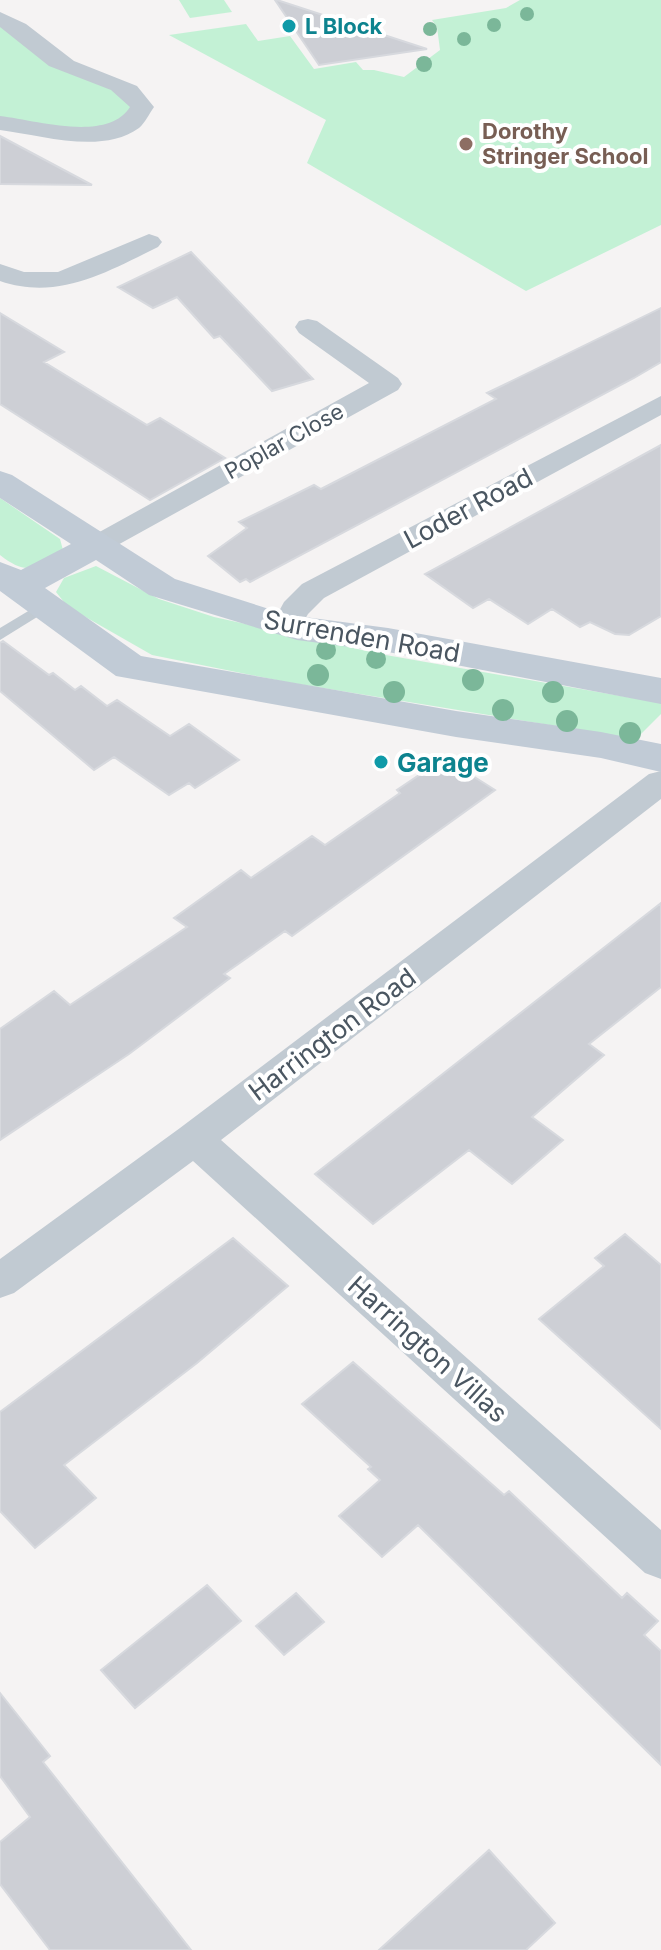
<svg xmlns="http://www.w3.org/2000/svg" width="661" height="1950" font-family="Inter,sans-serif">
  <rect width="100%" height="100%" fill="#f5f3f3"/>
  <!-- green -->
  <path fill="#c3f1d5" d="M179 0H224L232 12 190 18Z
    M520 0H661V225L526 291 307 163 326 120 169 35 246 24 258 41 290 36 314 69 356 62 363 70H374L404 77 440 50 437 27 432 20 506 8Z
    M0 19 44 51 123 87 142 107 108 132 0 123Z
    M0 498 60 539 63 550C37 568 28 577 0 555Z
    M96 566 159 599 214 617 380 654 661 703V714L636 739 286 682 152 655 68 607 56 592 64 578Z"/>
  <!-- building -->
  <path fill="#cdcfd5" stroke="#d7d9de" stroke-width="2" d="M275 0H277L427 49 319 65Z
    M0 136 92 185 0 184Z
    M191 252 313 379 272 391 220 336 214 338 177 297 153 308 118 287Z
    M661 308V362L634 378 250 582 246 579 240 582 208 556 247 528 239 522 314 485 321 489 496 399 487 393Z
    M0 313 64 352 44 362 147 425 160 418 225 458 150 500 0 404Z
    M661 445V616L629 635 615 634 590 622 580 627 552 609 528 624 489 599 473 608 425 574Z
    M3 641 49 675 53 673 75 690 81 686 107 706 117 700 170 736 189 724 239 760 195 788 189 783 169 795 114 757 94 770 0 691V643Z
    M437 763 452 774 460 768 495 790 292 936 285 931 224 974 230 978 129 1054 0 1140V1029L54 991 70 1005 187 927 174 918 241 870 251 878 312 836 325 845 400 793 397 790Z
    M661 903V987L589 1044 604 1055 532 1117 563 1140 512 1184 469 1150 373 1224 315 1174Z
    M625 1234 661 1265V1429L539 1319 604 1266 595 1258Z
    M233 1238 288 1286 197 1363 64 1465 96 1498 35 1548 0 1511V1412Z
    M353 1362 504 1495 509 1491 622 1598 627 1593 658 1621 644 1635 661 1651V1765L418 1525 382 1557 339 1516 380 1480 368 1469 371 1467 302 1404Z
    M207 1585 241 1621 135 1708 101 1670Z
    M296 1593 324 1622 284 1655 256 1626Z
    M0 1693 50 1756 43 1762 191 1950H50L0 1884V1842L30 1817 0 1776Z
    M489 1850 555 1923 526 1950H379Z"/>
  <g fill="none" stroke-linecap="round" stroke-linejoin="round">
    <!-- lane -->
    <path fill="#c1cad2" fill-rule="evenodd" d="M45 601 53 606 50 609 0 640V628Z"/>
    <!-- street -->
    <path fill="#c1cad2" fill-rule="evenodd" d="M0 12 26 24 74 61 137 86 154 107C149 114 145 123 139 128 102 155 41 135 0 130V116C36 120 107 143 130 107L111 90 49 66 0 27Z
      M149 234 158 237 162 242 158 247C107 272 58 301 0 281V264L24 272H58Z
      M308 319 317 321 398 378 402 384 398 390 105 552 95 555 85 552 80 546 85 540 369 383 299 333 295 327 299 321Z
      M661 396V415L324 598 308 614 297 633 286 636 275 633 271 626 284 602 302 584Z
      M661 771V799L221 1140 661 1530V1579L645 1573 193 1161 14 1293 0 1298V1259L180 1128 649 774Z"/>
    <!-- secondary -->
    <path fill="#c1cbd6" fill-rule="evenodd" d="M0 471 12 475 175 579 269 609 297 616 388 628 661 678V704L388 652 297 640 149 595 96 560 45 588 141 656 456 711 601 732 661 744V772L601 758 456 737 116 676 0 591V562L21 570 71 544 0 498Z"/>
  </g>
  <!-- trees -->
  <g fill="#7bb799">
    <circle cx="527" cy="14" r="7"/>
    <circle cx="494" cy="25" r="7"/>
    <circle cx="430" cy="29" r="7"/>
    <circle cx="464" cy="39" r="7"/>
    <circle cx="424" cy="64" r="8"/>
    <circle cx="326" cy="650" r="10"/>
    <circle cx="376" cy="659" r="10"/>
    <circle cx="318" cy="675" r="11"/>
    <circle cx="473" cy="680" r="11"/>
    <circle cx="394" cy="692" r="11"/>
    <circle cx="553" cy="692" r="11"/>
    <circle cx="503" cy="710" r="11"/>
    <circle cx="567" cy="721" r="11"/>
    <circle cx="630" cy="733" r="11"/>
  </g>
  <!-- markers -->
  <g fill="#0f9aa8" stroke="#fff" stroke-width="3">
    <circle cx="289" cy="26" r="8"/>
    <circle cx="381" cy="762" r="8"/>
  </g>
  <circle fill="#8d6e63" stroke="#fff" stroke-width="3" cx="466" cy="144" r="8"/>
  <g text-anchor="middle" dominant-baseline="central" stroke-width="8" stroke-linejoin="round" paint-order="stroke">
    <!-- far-culture labels -->
    <g font-size="22" font-weight="bold" fill="#0d838f" stroke="#fff" text-anchor="start">
      <text x="305" y="26">L Block</text>
    </g>
    <!-- far-education labels -->
    <g font-size="22" font-weight="bold" fill="#785e54" stroke="#fff" text-anchor="start">
      <text x="482" y="131">Dorothy<tspan x="482" dy="25">Stringer School</tspan></text>
    </g>
    <!-- far-street labels -->
    <g font-size="22" fill="#4a5661" stroke="#fff">
      <text transform="translate(284 441) rotate(-29)">Poplar Close</text>
    </g>
    <!-- street labels -->
    <g font-size="26" fill="#4a5661" stroke="#fff">
      <text transform="translate(468 508) rotate(-28)">Loder Road</text>
      <text transform="translate(362 636) rotate(10)">Surrenden Road</text>
      <text transform="translate(332 1034) rotate(-37)">Harrington Road</text>
      <text transform="translate(428 1349) rotate(42)">Harrington Villas</text>
    </g>
    <!-- culture labels -->
    <g font-size="26" font-weight="bold" fill="#0d838f" stroke="#fff" text-anchor="start">
      <text x="397" y="762">Garage</text>
    </g>
  </g>
</svg>
